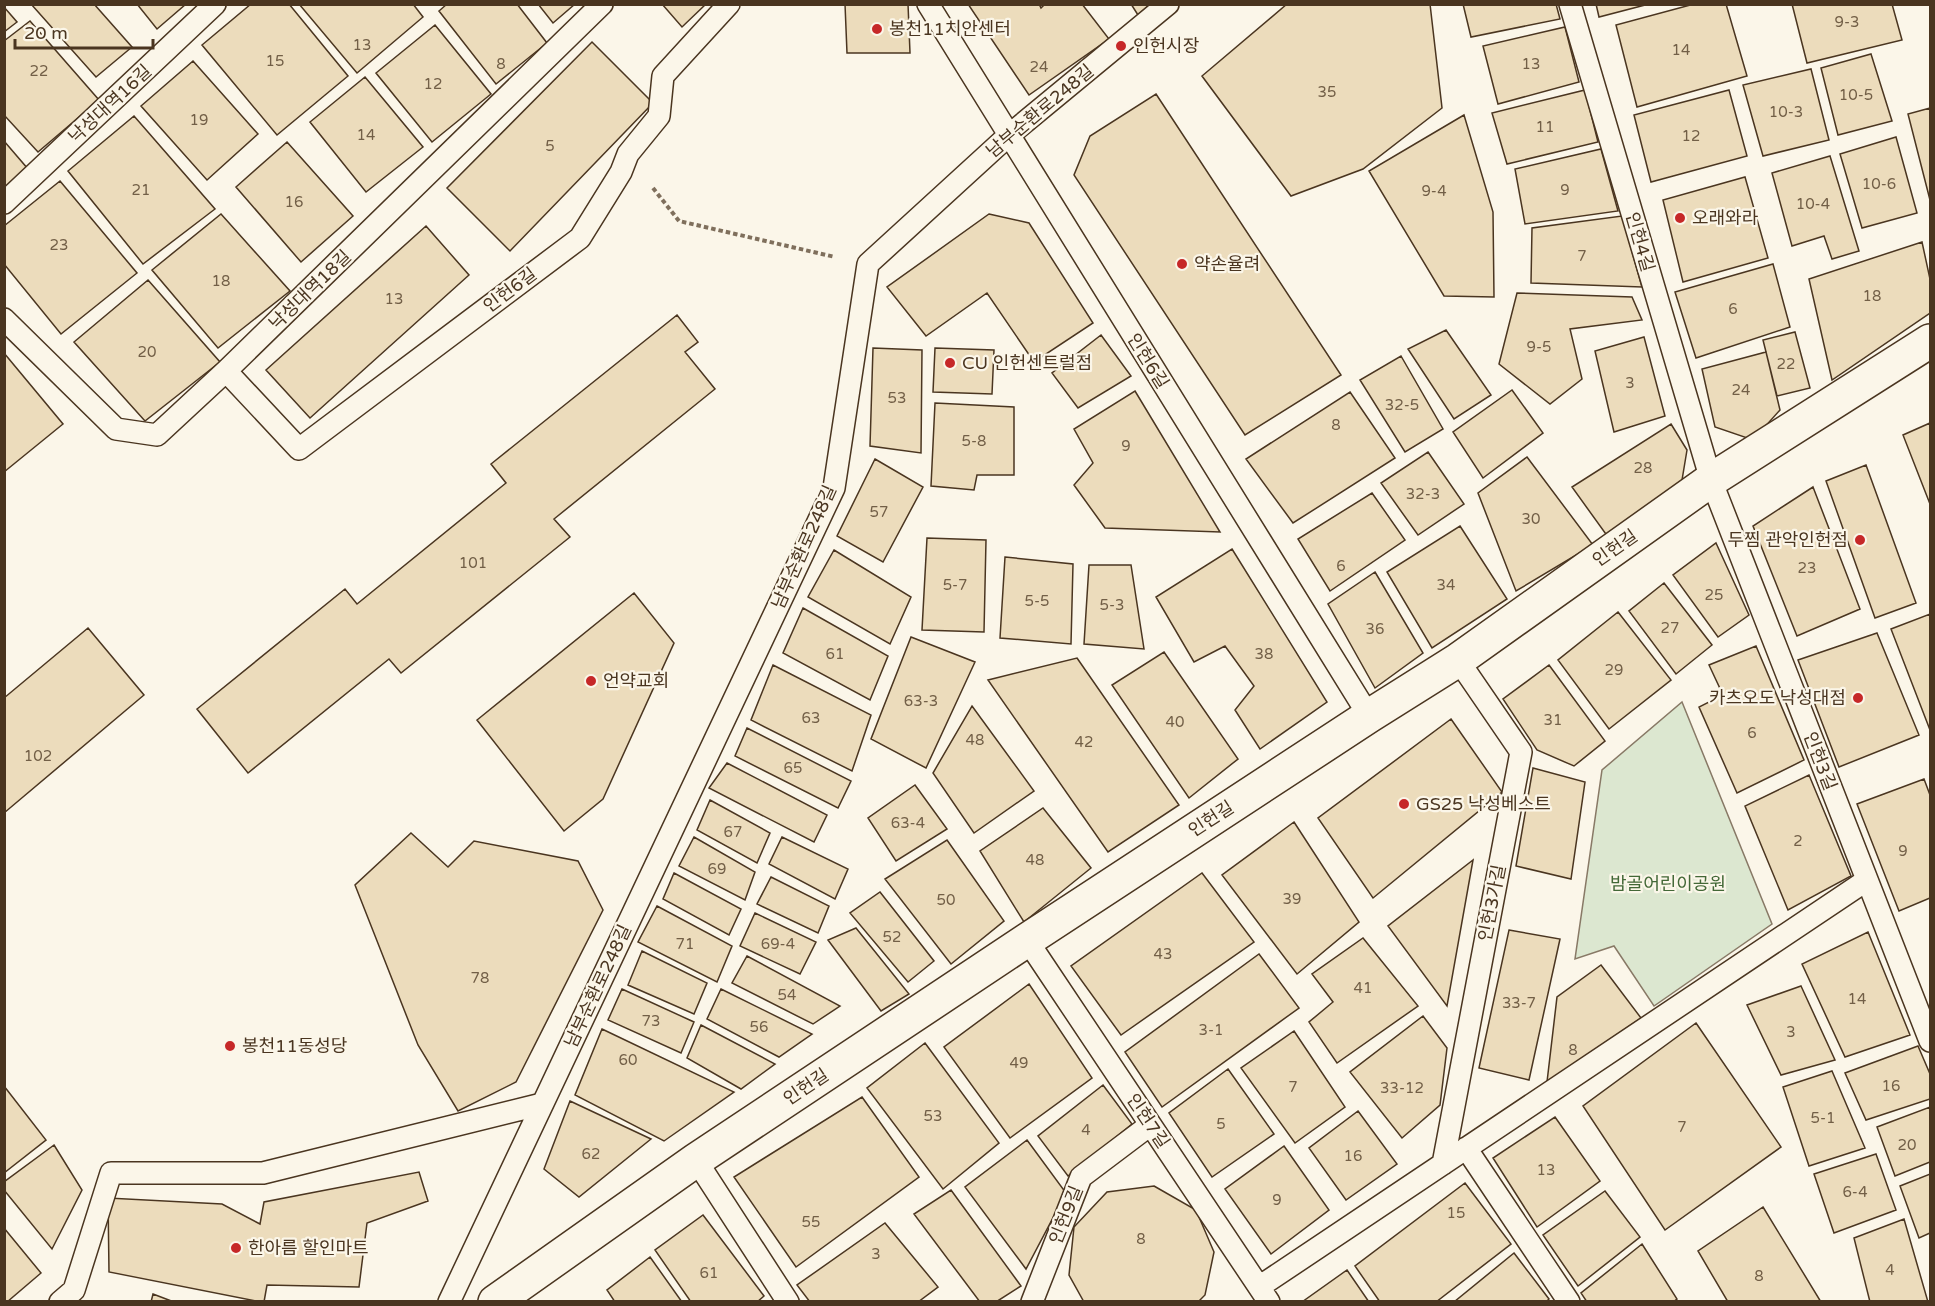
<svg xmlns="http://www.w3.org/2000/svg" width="1935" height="1306" font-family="'Varela Round','Noto Sans KR',sans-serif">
  <rect width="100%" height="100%" fill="#fbf6e9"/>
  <!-- green -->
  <path fill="#dce7d0" stroke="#887966" stroke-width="1.5" d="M1682 702 1772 924 1654 1006 1614 946 1575 959 1602 770Z"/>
  <!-- building -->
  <path fill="#ecdcbc" stroke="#4a3520" stroke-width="1.5" d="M31 4H94L132 47 96 77Z
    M137 4H186L157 29Z
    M251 4H289L348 76 277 135 202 45Z
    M299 4H413L423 17 357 73Z
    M447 4H517L547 43 496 84 439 11Z
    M538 4H575L553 23Z
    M662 4H706L682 27Z
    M845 4H908L910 53H847Z
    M968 4H1039L1041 8 1045 4H1082L1109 39 1029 95Z
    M1131 4H1150L1138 15Z
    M1287 4H1430L1442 108 1363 169 1291 196 1202 76Z
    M1463 4H1556L1560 19 1471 37Z
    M1596 4H1649L1599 17Z
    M1694 4H1726L1747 76 1637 107 1616 25Z
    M1792 4H1892L1902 40 1807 63Z
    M4 7 17 22 4 32Z
    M30 21 99 100 38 152 4 115V41Z
    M435 25 491 94 432 142 376 73Z
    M1565 27 1579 82 1498 104 1483 46Z
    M592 42 653 103 510 251 447 188Z
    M1871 54 1892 121 1838 135 1821 68Z
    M193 61 258 134 207 180 141 106Z
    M1811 69 1829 140 1763 156 1743 85Z
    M365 77 423 147 366 192 310 122Z
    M1585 90 1598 142 1507 164 1492 113Z
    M1729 90 1747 156 1651 182 1634 115Z
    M1156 94 1341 375 1245 435 1074 175 1090 136Z
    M1930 108V200L1908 114Z
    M1464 115 1493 212 1494 297 1444 296 1369 171Z
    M134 116 215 209 143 264 68 171Z
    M1896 137 1917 213 1862 228 1840 154Z
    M4 141 28 169 4 188Z
    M287 142 353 216 301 262 236 187Z
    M1601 149 1618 211 1525 224 1515 169Z
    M1830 156 1859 251 1832 259 1824 236 1792 246 1772 173Z
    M1745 177 1768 258 1683 282 1663 200Z
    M60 181 137 273 61 334 4 264V226Z
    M221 214 290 291 218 348 152 270Z
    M989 214 1029 223 1093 323 1034 362 987 293 926 336 887 287Z
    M1622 216 1642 287 1531 283 1532 228Z
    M426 226 469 275 310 418 266 370Z
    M1922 242 1930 279V313L1832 380 1809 279Z
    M1773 264 1790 327 1696 358 1675 292Z
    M148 280 220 362 145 421 74 342Z
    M1517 293 1632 297 1642 320 1570 329 1582 379 1550 404 1499 364Z
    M677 315 698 342 685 352 715 389 554 519 570 537 401 673 389 659 248 773 197 709 345 589 357 604 506 483 491 464Z
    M1446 330 1491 395 1454 419 1408 349Z
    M1795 332 1810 388 1777 396 1763 340Z
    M1101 335 1131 376 1078 408 1052 373Z
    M1644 337 1665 416 1614 432 1595 351Z
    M873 348 922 350 921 453 870 446Z
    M935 348 994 350 992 394 933 392Z
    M1766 352 1780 410 1753 440 1715 427 1702 369Z
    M4 353 63 424 4 472Z
    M1401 356 1443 429 1405 452 1360 380Z
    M1512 390 1543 433 1483 478 1453 432Z
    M1135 391 1220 532 1105 528 1074 485 1093 463 1074 429Z
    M1350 392 1395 458 1293 523 1246 459Z
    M935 403 1014 407V475H977L974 490 931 486Z
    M1930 423V504L1903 435Z
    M1671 424 1687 450 1681 486 1608 537 1572 487Z
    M1428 452 1464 504 1418 535 1381 483Z
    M1527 457 1593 545 1516 591 1478 493Z
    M875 459 923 487 883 562 837 536Z
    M1866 465 1916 603 1875 618 1826 481Z
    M1813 487 1860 609 1797 636 1753 526Z
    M1372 493 1405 540 1330 591 1298 539Z
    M1460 526 1507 599 1432 648 1387 572Z
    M927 538 986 540 984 632 922 630Z
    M1716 543 1749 615 1718 637 1673 575Z
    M1232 549 1327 702 1260 749 1235 710 1254 686 1225 646 1194 662 1156 597Z
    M834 550 911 597 890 644 808 597Z
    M1005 557 1073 564 1071 644 1000 638Z
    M1089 565H1131L1144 649 1084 644Z
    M1375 572 1423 653 1375 688 1328 604Z
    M1664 583 1712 645 1676 674 1629 611Z
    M634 593 674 643 603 799 564 831 477 720Z
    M803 608 888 656 870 700 783 653Z
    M1618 612 1671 680 1609 729 1558 660Z
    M1930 614V730L1891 629Z
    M88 628 144 695 4 813V698Z
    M1877 633 1919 735 1839 767 1798 660Z
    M911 637 975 662 926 768 871 739Z
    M1756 646 1804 760 1737 793 1699 707 1723 695 1709 665Z
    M1164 652 1238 759 1189 798 1112 685Z
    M1077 658 1179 805 1108 852 988 680Z
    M773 665 871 715 852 771 751 720Z
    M1549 665 1605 741 1574 766 1537 750 1503 699Z
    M972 706 1034 791 974 833 933 773Z
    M1451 719 1502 792 1373 898 1318 818Z
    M747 728 851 781 838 808 735 756Z
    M727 763 827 815 814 842 709 788Z
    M1533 768 1585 782 1571 879 1516 866Z
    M1809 775 1851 876 1788 910 1745 806Z
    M1924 779 1930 795V898L1899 911 1857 804Z
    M915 785 947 829 896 861 868 818Z
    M710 800 770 833 757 863 697 830Z
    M1043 808 1091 868 1024 922 980 851Z
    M1294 822 1359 922 1297 974 1222 875Z
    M411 833 448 867 474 841 578 861 603 910 516 1082 458 1111 418 1045 355 885Z
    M694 837 755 872 745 900 679 866Z
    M782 837 848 869 835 899 769 864Z
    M947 840 1004 921 951 964 885 879Z
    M1473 860 1447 1006 1388 926Z
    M674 873 741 909 729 935 663 899Z
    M1202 873 1254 942 1121 1035 1071 966Z
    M771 877 829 906 818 933 757 904Z
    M880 892 934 961 908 982 850 913Z
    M657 906 732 946 717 982 638 942Z
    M755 913 816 942 800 974 740 946Z
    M856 928 909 994 881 1011 828 940Z
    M1509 930 1560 939 1529 1080 1479 1068Z
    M1868 932 1910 1035 1845 1057 1802 964Z
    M1363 938 1418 1006 1337 1063 1309 1022 1333 1002 1312 974Z
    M642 951 707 983 694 1014 628 985Z
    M1259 954 1299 1008 1162 1107 1125 1052Z
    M747 956 840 1006 813 1024 732 983Z
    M1601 965 1641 1018 1547 1082 1557 997Z
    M1029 984 1092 1078 1010 1138 944 1047Z
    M1801 986 1835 1060 1781 1075 1747 1005Z
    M622 989 694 1022 681 1053 608 1020Z
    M721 989 812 1034 779 1057 707 1019Z
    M1423 1016 1447 1048 1440 1105 1402 1138 1350 1072Z
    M1696 1023 1781 1147 1665 1230 1583 1106Z
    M701 1025 775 1064 741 1089 687 1058Z
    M602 1029 734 1092 664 1141 575 1095Z
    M1294 1031 1345 1107 1295 1143 1241 1068Z
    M925 1043 999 1143 943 1189 867 1088Z
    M1918 1046 1930 1074V1099L1866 1120 1845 1073Z
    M1228 1069 1274 1134 1212 1177 1169 1113Z
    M1832 1071 1865 1148 1809 1166 1783 1087Z
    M1103 1085 1132 1124 1068 1176 1038 1136Z
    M4 1086 46 1140 4 1173Z
    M862 1097 919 1177 796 1267 734 1177Z
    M570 1101 651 1139 579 1197 544 1169Z
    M1930 1107V1162L1895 1176 1877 1127Z
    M1358 1111 1397 1164 1346 1200 1309 1148Z
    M1555 1117 1600 1181 1537 1227 1493 1158Z
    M1027 1140 1066 1193 1026 1269 965 1187Z
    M54 1145 82 1190 52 1249 4 1190V1182Z
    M1284 1146 1329 1210 1271 1254 1225 1189Z
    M1876 1154 1896 1210 1834 1233 1814 1174Z
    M419 1172 428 1201 367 1223 359 1287 267 1285 264 1302H261L109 1272 108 1198 222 1204 260 1224 264 1202Z
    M1930 1174V1233L1919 1238 1900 1186Z
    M1465 1183 1511 1244 1436 1302H1380L1355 1266Z
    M1154 1186 1196 1210 1214 1252 1205 1295 1198 1302H1084L1069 1275 1074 1227 1107 1192Z
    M951 1190 1021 1286 996 1302H980L914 1214Z
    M1605 1191 1640 1237 1578 1286 1543 1235Z
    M1763 1207 1821 1302H1728L1698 1251Z
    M703 1215 764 1296 757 1302H691L655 1250Z
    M1904 1219 1928 1302H1870L1854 1238Z
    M885 1223 938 1287 918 1302H810L797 1285Z
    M4 1228 41 1273 7 1302H4Z
    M1642 1244 1677 1299 1673 1302H1587L1581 1293Z
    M1514 1253 1549 1299 1546 1302H1454Z
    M650 1257 682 1302H615L607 1290Z
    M1347 1270 1369 1302H1302Z
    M153 1294 174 1302H151Z"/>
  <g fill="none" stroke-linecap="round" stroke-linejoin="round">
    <!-- lane casing -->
    <g stroke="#4a3520" stroke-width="24">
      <path id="lane" d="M928 4 1369 716
        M1570 4 1711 480 1930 1041
        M4 203 215 4
        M4 319 116 429 157 435 226 371 602 4
        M226 371 299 449 580 238 621 172 628 154 659 116 663 76 729 4
        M1027 940 1269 1302
        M1466 1148 1569 1302
        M696 1160 788 1302
        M1443 1164 1521 752 1458 660
        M1259 1287 1867 880
        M60 1302 74 1290 111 1173H263L542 1104
        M449 1302 834 488 868 264 1008 136 1168 4
        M1032 1302 1081 1177 1150 1125"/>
    </g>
    <!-- street casing -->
    <g stroke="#4a3520" stroke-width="36">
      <path id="street" d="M495 1302 696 1160 1027 940 1369 716 1458 660 1711 480 1930 341"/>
    </g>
    <!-- path -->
    <path stroke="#7f6f5c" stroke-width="4" stroke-dasharray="4.5 3" stroke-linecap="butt" d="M653 188 679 221 835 257"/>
    <!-- lane -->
    <use href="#lane" stroke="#fbf6e9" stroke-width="21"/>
    <!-- street -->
    <use href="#street" stroke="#fbf6e9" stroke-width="33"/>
  </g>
  <!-- markers -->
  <g fill="#c62828" stroke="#fbf6e9" stroke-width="2">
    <circle cx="877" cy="29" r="6"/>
    <circle cx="1121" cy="46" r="6"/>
    <circle cx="1680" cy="218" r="6"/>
    <circle cx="1182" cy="264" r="6"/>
    <circle cx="950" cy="363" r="6"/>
    <circle cx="1860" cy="540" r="6"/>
    <circle cx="591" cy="681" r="6"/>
    <circle cx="1858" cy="698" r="6"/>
    <circle cx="1404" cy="804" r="6"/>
    <circle cx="230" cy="1046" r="6"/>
    <circle cx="236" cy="1248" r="6"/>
  </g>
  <g text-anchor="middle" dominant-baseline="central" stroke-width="4.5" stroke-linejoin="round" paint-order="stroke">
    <!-- number labels -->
    <g font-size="15" fill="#725f47">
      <text x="1847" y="22">9-3</text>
      <text x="362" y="45">13</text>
      <text x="1681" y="50">14</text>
      <text x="275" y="61">15</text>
      <text x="501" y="64">8</text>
      <text x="1531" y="64">13</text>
      <text x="1039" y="67">24</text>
      <text x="39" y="71">22</text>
      <text x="433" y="84">12</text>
      <text x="1327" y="92">35</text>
      <text x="1856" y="95">10-5</text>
      <text x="1786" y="112">10-3</text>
      <text x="199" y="120">19</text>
      <text x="1545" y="127">11</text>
      <text x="366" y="135">14</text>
      <text x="1691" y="136">12</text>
      <text x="550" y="146">5</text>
      <text x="1879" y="184">10-6</text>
      <text x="141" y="190">21</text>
      <text x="1565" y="190">9</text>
      <text x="1434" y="191">9-4</text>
      <text x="294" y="202">16</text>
      <text x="1813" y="204">10-4</text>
      <text x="59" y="245">23</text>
      <text x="1582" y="256">7</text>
      <text x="221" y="281">18</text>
      <text x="1872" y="296">18</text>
      <text x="394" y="299">13</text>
      <text x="1733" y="309">6</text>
      <text x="1539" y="347">9-5</text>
      <text x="147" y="352">20</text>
      <text x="1786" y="364">22</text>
      <text x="1630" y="383">3</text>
      <text x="1741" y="390">24</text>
      <text x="897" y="398">53</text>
      <text x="1402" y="405">32-5</text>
      <text x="1336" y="425">8</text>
      <text x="974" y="441">5-8</text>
      <text x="1126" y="446">9</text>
      <text x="1643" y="468">28</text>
      <text x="1423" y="494">32-3</text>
      <text x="879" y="512">57</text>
      <text x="1531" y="519">30</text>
      <text x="473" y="563">101</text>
      <text x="1341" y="566">6</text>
      <text x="1807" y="568">23</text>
      <text x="955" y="585">5-7</text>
      <text x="1446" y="585">34</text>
      <text x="1714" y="595">25</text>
      <text x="1037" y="601">5-5</text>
      <text x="1112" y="605">5-3</text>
      <text x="1670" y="628">27</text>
      <text x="1375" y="629">36</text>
      <text x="835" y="654">61</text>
      <text x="1264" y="654">38</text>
      <text x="1614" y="670">29</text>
      <text x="921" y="701">63-3</text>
      <text x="811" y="718">63</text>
      <text x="1553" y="720">31</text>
      <text x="1175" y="722">40</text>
      <text x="1752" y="733">6</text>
      <text x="975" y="740">48</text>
      <text x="1084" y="742">42</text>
      <text x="38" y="756">102</text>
      <text x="793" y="768">65</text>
      <text x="908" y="823">63-4</text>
      <text x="733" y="832">67</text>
      <text x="1798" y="841">2</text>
      <text x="1903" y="851">9</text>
      <text x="1035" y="860">48</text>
      <text x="717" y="869">69</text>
      <text x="1292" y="899">39</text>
      <text x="946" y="900">50</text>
      <text x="892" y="937">52</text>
      <text x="685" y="944">71</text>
      <text x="778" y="944">69-4</text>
      <text x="1163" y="954">43</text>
      <text x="480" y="978">78</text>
      <text x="1363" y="988">41</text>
      <text x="787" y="995">54</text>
      <text x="1857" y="999">14</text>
      <text x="1519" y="1003">33-7</text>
      <text x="651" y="1021">73</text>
      <text x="759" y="1027">56</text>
      <text x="1211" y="1030">3-1</text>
      <text x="1791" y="1032">3</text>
      <text x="1573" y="1050">8</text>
      <text x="628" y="1060">60</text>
      <text x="1019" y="1063">49</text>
      <text x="1891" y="1086">16</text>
      <text x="1293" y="1087">7</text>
      <text x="1402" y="1088">33-12</text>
      <text x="933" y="1116">53</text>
      <text x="1823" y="1118">5-1</text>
      <text x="1221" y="1124">5</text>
      <text x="1682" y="1127">7</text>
      <text x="1086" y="1130">4</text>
      <text x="1907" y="1145">20</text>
      <text x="591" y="1154">62</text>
      <text x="1353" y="1156">16</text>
      <text x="1546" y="1170">13</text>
      <text x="1855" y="1192">6-4</text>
      <text x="1277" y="1200">9</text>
      <text x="1456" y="1213">15</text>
      <text x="811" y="1222">55</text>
      <text x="1141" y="1239">8</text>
      <text x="876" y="1254">3</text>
      <text x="1890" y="1270">4</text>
      <text x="709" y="1273">61</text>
      <text x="1759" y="1276">8</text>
    </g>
    <!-- poi labels -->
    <g font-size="18" fill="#4a3520" stroke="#fbf6e9" text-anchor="start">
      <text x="889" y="29">봉천11치안센터</text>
      <text x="1133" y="46">인헌시장</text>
      <text x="1692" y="218">오래와라</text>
      <text x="1194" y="264">약손율려</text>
      <text x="962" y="363">CU 인헌센트럴점</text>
      <text x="1848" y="540" text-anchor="end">두찜 관악인헌점</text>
      <text x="603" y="681">언약교회</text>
      <text x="1846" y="698" text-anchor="end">카츠오도 낙성대점</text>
      <text x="1416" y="804">GS25 낙성베스트</text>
      <text x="242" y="1046">봉천11동성당</text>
      <text x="248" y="1248">한아름 할인마트</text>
    </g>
    <!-- street labels -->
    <g font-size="18" fill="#4a3520" stroke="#fbf6e9">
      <text transform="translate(110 104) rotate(-43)">낙성대역16길</text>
      <text transform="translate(1040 111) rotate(-40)">남부순환로248길</text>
      <text transform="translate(1640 242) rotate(74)">인헌4길</text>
      <text transform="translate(310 290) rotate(-44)">낙성대역18길</text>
      <text transform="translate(510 290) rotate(-37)">인헌6길</text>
      <text transform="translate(1148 361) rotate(58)">인헌6길</text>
      <text transform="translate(804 547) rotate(-66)">남부순환로248길</text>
      <text transform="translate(1615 548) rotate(-35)">인헌길</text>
      <text transform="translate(1820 761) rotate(69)">인헌3길</text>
      <text transform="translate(1211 819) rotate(-33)">인헌길</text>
      <text transform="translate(1492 903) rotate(-79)">인헌3가길</text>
      <text transform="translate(598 986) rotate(-65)">남부순환로248길</text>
      <text transform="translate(806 1087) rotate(-34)">인헌길</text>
      <text transform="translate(1148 1121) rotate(56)">인헌7길</text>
      <text transform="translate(1066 1215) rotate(-68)">인헌9길</text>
    </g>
    <!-- park labels -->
    <g font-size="18" fill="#436837" stroke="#fbf6e9">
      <text x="1668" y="884">밤골어린이공원</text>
    </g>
  </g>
  <!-- border -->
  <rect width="1935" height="1306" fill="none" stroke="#4a3520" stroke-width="12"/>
  <!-- scale -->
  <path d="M15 39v9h138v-9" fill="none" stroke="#4a3520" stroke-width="3"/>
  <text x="24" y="39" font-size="18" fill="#4a3520" stroke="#fbf6e9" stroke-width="4.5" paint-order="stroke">20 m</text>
</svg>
